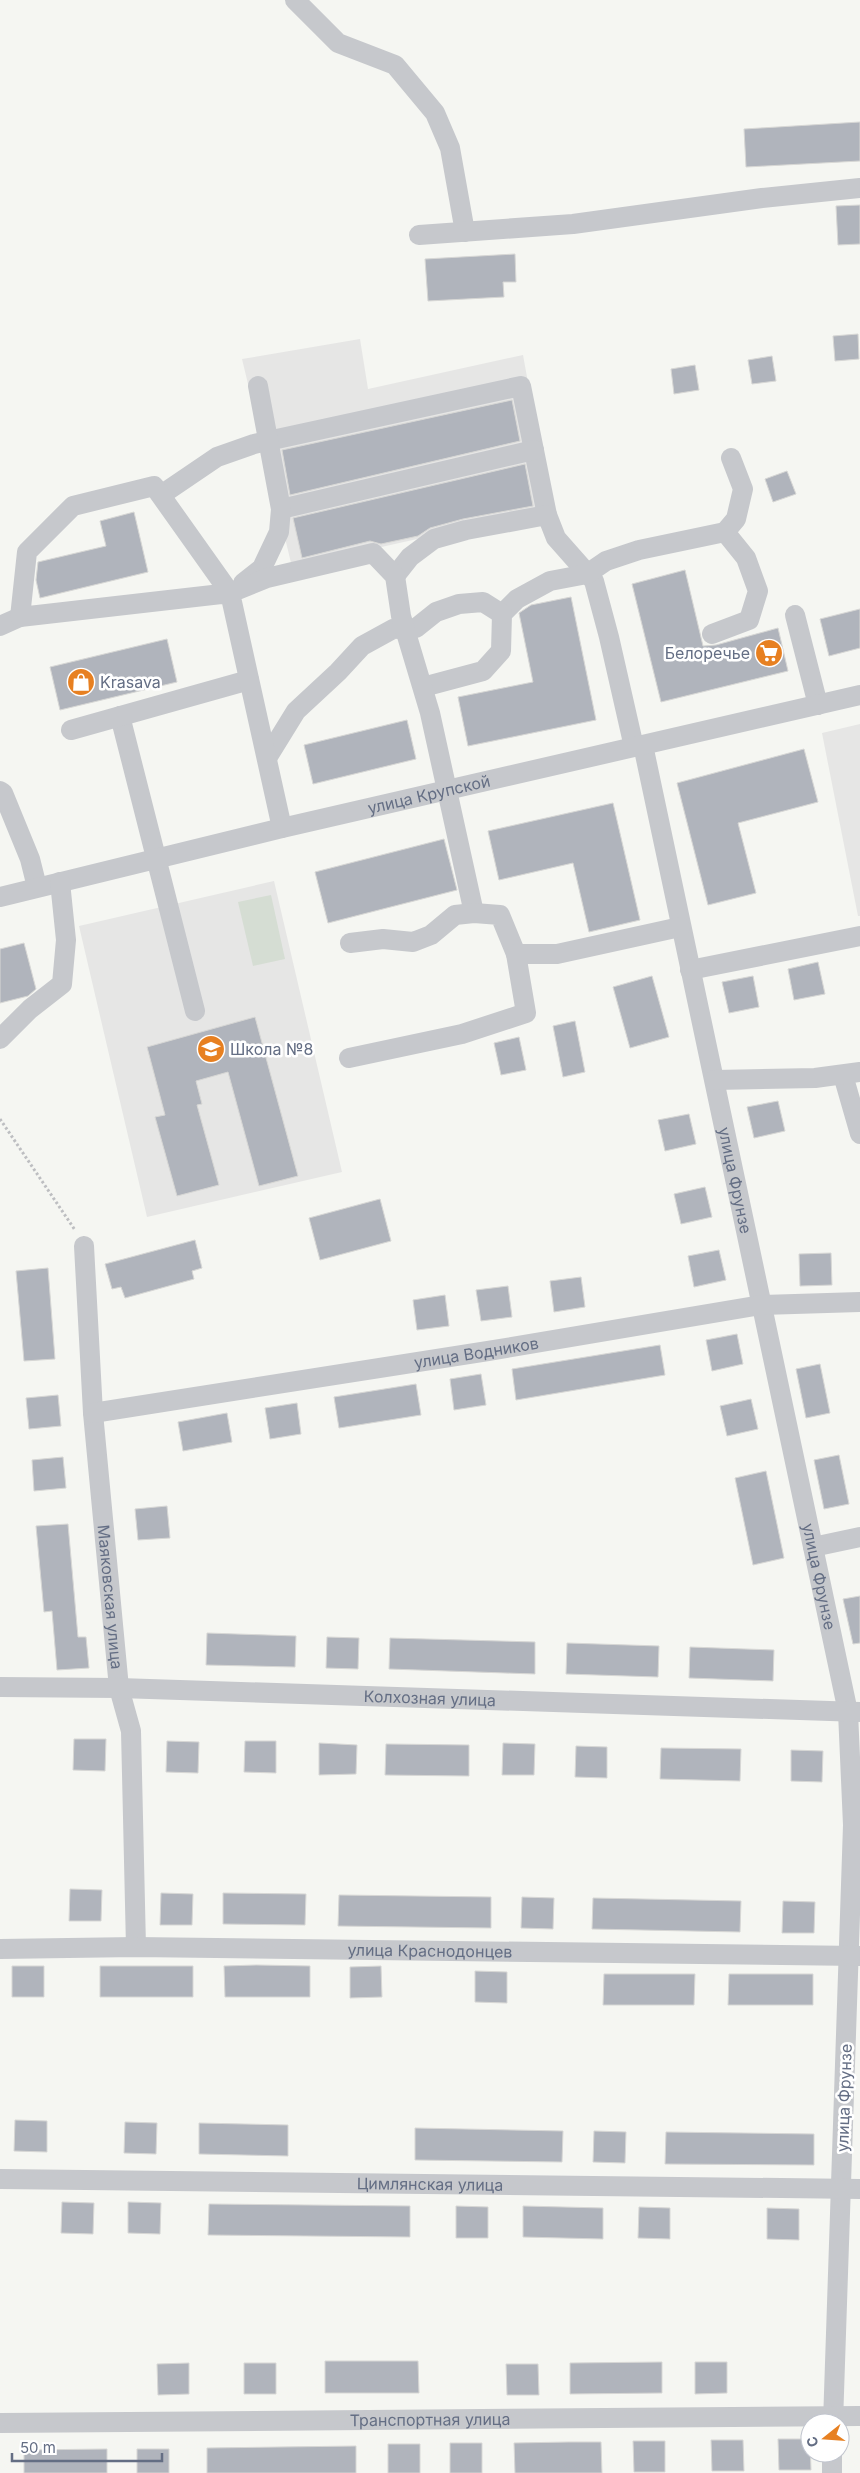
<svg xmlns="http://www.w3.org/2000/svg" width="860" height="2473" font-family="Inter,sans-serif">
  <rect width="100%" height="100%" fill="#f5f6f2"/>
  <!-- built -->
  <path fill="#e6e6e5" d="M360 339 368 389 523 355 551 509 292 567 242 359Z
    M860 724V916H858L822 733Z
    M274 881 342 1172 147 1217 79 926Z"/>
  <!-- green -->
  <path fill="#d5ddd3" d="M271 895 285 959 253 966 238 902Z"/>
  <!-- building -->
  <path fill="#b0b4bc" stroke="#d7d7d5" d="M860 122V161L746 167 744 129Z
    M860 205V244L838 245 836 206Z
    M515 254 516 282H503L504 297 428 301 425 259Z
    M858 334 859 359 835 361 833 336Z
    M772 356 776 381 752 384 748 360Z
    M695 365 699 390 674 394 671 369Z
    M512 400 520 441 290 495 282 450Z
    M525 464 533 506 463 519 430 528 418 536 381 544 370 541 302 558 293 518Z
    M787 471 796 494 773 502 765 479Z
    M134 512 148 572 40 598 36 580 38 562 106 546 100 521Z
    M685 570 703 646 716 645 778 628 788 671 661 702 632 584Z
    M571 597 596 720 468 746 458 697 533 682 519 613 531 605Z
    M860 609V648L829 656 820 619Z
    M167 639 177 682 60 710 50 667Z
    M407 720 416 759 313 784 304 745Z
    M804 749 818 802 738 823 756 893 708 905 677 783Z
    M613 803 640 920 589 932 573 863 499 880 488 831Z
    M444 839 457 890 328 923 315 872Z
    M24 943 36 989 28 996 0 1003V949Z
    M818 962 825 994 794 1000 788 969Z
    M652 976 669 1037 630 1048 613 987Z
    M753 976 759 1007 729 1013 722 982Z
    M255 1017 298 1176 259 1186 228 1072 196 1081 202 1104 197 1105 219 1185 177 1196 155 1117 165 1115 147 1047Z
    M575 1021 585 1072 563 1077 553 1026Z
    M519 1037 526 1070 501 1075 494 1043Z
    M778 1101 785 1131 754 1138 747 1107Z
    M689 1114 696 1144 665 1151 658 1120Z
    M705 1187 712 1217 681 1224 674 1194Z
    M380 1199 391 1241 320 1260 309 1218Z
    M195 1240 202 1268 192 1271 194 1279 125 1298 121 1287 112 1289 105 1264Z
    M719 1250 726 1280 694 1287 688 1256Z
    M831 1253 832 1285 800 1286 799 1254Z
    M48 1268 55 1359 24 1361 16 1271Z
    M581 1277 585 1307 554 1312 550 1281Z
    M508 1286 512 1317 481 1321 476 1290Z
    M445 1295 449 1326 417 1330 413 1300Z
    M737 1334 743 1364 712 1371 706 1340Z
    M660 1345 665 1375 516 1400 512 1369Z
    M820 1364 830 1413 806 1418 796 1369Z
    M481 1374 486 1405 454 1410 450 1379Z
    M416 1384 421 1415 339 1428 334 1397Z
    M58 1395 61 1426 29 1429 26 1398Z
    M751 1399 758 1429 727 1436 720 1406Z
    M297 1403 301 1434 270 1439 265 1408Z
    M227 1413 232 1442 183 1451 178 1422Z
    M839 1455 849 1504 824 1509 814 1460Z
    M63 1457 66 1488 34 1491 32 1460Z
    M766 1471 784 1558 753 1565 735 1478Z
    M167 1506 170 1538 138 1540 135 1509Z
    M68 1524 78 1637H86L89 1668 57 1670 52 1611 44 1612 36 1526Z
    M860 1596V1643L853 1644 843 1599Z
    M207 1633 296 1636 295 1667 206 1665Z
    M327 1637 359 1638 358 1669 326 1668Z
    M390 1638 535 1642V1674L389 1669Z
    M567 1643 659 1646 658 1677 566 1674Z
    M690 1647 774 1650 773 1681 689 1678Z
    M74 1739H106L105 1771 73 1770Z
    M167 1741 199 1742 198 1773 166 1772Z
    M245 1741H276V1773L244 1772Z
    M319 1743 357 1745 356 1774 319 1775Z
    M503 1743 535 1744 534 1775H502Z
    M386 1744 469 1745V1776L385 1775Z
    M576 1746 607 1747V1778L575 1777Z
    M661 1748 741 1749 740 1781 660 1779Z
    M791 1750 823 1751 822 1782 791 1781Z
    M70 1889 102 1890 101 1921H69Z
    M161 1893 193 1894 192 1925H160Z
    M223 1893 306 1894 305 1925 223 1924Z
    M339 1895 491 1897V1928L338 1926Z
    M522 1897 554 1898 553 1929 521 1928Z
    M593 1898 741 1901 740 1932 592 1929Z
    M783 1901 815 1902 814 1933H782Z
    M256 1965 310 1966V1997H225L224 1966Z
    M12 1966H44V1997H12Z
    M100 1966H193V1997H100Z
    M381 1966 382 1997 350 1998V1967Z
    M475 1971 507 1972V2003L475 2002Z
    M604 1974H695L694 2005H603Z
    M729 1974H813V2005H728Z
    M15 2120 47 2121V2152L14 2151Z
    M125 2122 157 2123 156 2154 124 2153Z
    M199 2123 288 2125V2156L199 2154Z
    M415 2128 563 2131 562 2162 415 2160Z
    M594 2131 626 2132 625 2163 593 2162Z
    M666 2132 814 2134V2165L665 2164Z
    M62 2202 94 2203 93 2234 61 2233Z
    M128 2202 161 2203 160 2234 128 2233Z
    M209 2204 410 2206V2237L208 2235Z
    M456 2206 488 2207V2238H456Z
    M523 2206 603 2208V2239L523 2237Z
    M639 2207 670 2208V2239L638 2238Z
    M767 2208 799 2209V2240L767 2239Z
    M325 2361H418L419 2393H325Z
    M662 2362V2393L570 2394V2363Z
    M695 2362H727V2393L695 2394Z
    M189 2363V2394L158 2395 157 2364Z
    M244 2363H276V2394H244Z
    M506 2364H538L539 2395H507Z
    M778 2439H810L811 2470H779Z
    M711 2440H743L744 2471H712Z
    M633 2441H665V2472H634Z
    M569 2442H601L602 2473H515L514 2443Z
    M450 2443H482V2473H450Z
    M388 2444H420V2473H388Z
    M356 2446V2473H207V2448Z
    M107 2449V2473H24V2450Z
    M137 2449H169V2473H137Z"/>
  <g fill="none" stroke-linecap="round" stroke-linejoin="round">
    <!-- path -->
    <path stroke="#bdbec1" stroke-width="3" stroke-dasharray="2.5 2.5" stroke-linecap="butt" d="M0 1119 75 1230"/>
    <!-- minor -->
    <g stroke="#c6c8cc" stroke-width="20">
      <path d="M295 0 338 43 395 65 435 113 450 148 465 232"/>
      <path d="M419 235 573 224 762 198 860 188"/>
      <path d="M161 495 217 457 254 444 521 386 547 515"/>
      <path d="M281 509 534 450"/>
      <path d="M395 576 410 557 434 539 466 530 547 515 556 538 594 581 609 637 634 747"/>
      <path d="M243 583 262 568 279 532 281 509 258 386"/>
      <path d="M795 615 818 705"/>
      <path d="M0 626 20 617"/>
      <path d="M712 634 749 620 758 591 746 558 725 532"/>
      <path d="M423 687 483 671 501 651 502 614 517 599 550 581 587 574 606 561 639 550 725 532 736 519 743 489 731 458"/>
      <path d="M120 716 195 1011"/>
      <path d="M71 730 249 680"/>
      <path id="s1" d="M643 745 848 1712 853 1825 833 2423"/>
      <path d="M267 758 296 711 338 672 362 646 393 629 416 628 436 612 459 604 483 602 502 614"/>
      <path d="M0 791 3 793 30 859 37 887"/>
      <path d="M282 828 230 593 154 486 73 506 27 552 20 617 230 593 267 578 373 553 395 576 401 616 430 713 474 913"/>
      <path id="s2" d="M0 897 282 828 860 695"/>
      <path d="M350 943 383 939 413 942 431 935 455 915 474 913 500 915 516 954"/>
      <path d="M690 970 860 936"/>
      <path d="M0 1039 30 1009 62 984 66 940 60 882"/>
      <path d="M349 1058 462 1034 526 1013 516 954H557L680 927"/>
      <path d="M843 1075 860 1134"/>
      <path d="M715 1080 815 1078 860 1072"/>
      <path id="s3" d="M84 1246 93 1413 119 1688 131 1731 136 1947"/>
      <path id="s4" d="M93 1413 488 1351 761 1305 860 1302"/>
      <path d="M813 1547 860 1537"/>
      <path id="s5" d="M0 1687 119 1688 860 1712"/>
      <path id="s6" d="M0 1949 136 1947 860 1956"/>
      <path id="s7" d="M0 2179 860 2189"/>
      <path id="s8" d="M0 2423 860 2416"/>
      <path d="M832 2473V2453"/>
    </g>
  </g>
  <!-- icons -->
  <defs>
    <g id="supermarket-disc" transform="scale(1.4375)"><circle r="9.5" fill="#e78021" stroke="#fff"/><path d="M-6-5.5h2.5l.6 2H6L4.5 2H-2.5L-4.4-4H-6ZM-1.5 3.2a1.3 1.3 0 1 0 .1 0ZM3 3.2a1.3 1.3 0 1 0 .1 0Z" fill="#fff"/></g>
    <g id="shop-disc" transform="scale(1.4375)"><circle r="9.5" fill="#e78021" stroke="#fff"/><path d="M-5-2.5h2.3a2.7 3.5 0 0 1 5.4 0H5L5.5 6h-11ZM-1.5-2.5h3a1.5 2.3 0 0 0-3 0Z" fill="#fff"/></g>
    <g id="school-disc" transform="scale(1.4375)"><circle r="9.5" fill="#e78021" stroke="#fff"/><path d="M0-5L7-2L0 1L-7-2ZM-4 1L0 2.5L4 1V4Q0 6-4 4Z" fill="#fff"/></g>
  </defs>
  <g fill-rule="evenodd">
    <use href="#supermarket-disc" x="769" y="653"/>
    <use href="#shop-disc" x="81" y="682"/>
    <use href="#school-disc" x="211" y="1049"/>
  </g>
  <g text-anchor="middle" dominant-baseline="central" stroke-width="5" stroke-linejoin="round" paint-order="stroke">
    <!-- poi labels -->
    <g font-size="16" fill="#646e84" stroke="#fff" text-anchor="start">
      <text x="750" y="653" text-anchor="end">Белоречье</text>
      <text x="100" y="682">Krasava</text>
      <text x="230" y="1049">Школа №8</text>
    </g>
    <!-- street labels -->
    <g font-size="16" fill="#646e84" stroke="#fff">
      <text stroke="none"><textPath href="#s2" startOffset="441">улица Крупской</textPath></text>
      <text stroke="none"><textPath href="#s1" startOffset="445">улица Фрунзе</textPath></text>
      <text stroke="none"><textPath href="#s4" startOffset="388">улица Водников</textPath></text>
      <text stroke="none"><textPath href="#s1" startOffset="850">улица Фрунзе</textPath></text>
      <text stroke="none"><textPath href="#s3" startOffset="352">Маяковская улица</textPath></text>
      <text stroke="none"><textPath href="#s5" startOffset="430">Колхозная улица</textPath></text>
      <text stroke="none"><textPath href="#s6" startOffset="430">улица Краснодонцев</textPath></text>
      <text transform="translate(844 2098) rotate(-88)">улица Фрунзе</text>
      <text stroke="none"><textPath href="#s7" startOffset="430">Цимлянская улица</textPath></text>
      <text stroke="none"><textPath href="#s8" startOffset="430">Транспортная улица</textPath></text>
    </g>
  </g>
  <!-- north arrow -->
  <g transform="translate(825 2438) rotate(253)"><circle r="24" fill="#ffffff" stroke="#c1c5ce"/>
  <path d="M0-4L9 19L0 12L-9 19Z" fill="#e78021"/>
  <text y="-8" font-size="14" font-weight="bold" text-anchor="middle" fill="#646e84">С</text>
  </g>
  <!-- scale -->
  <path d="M12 2453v8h150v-8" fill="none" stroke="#646e84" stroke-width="2.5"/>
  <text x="20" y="2453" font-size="15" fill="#646e84" stroke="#ffffff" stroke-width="4" paint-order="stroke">50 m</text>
</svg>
